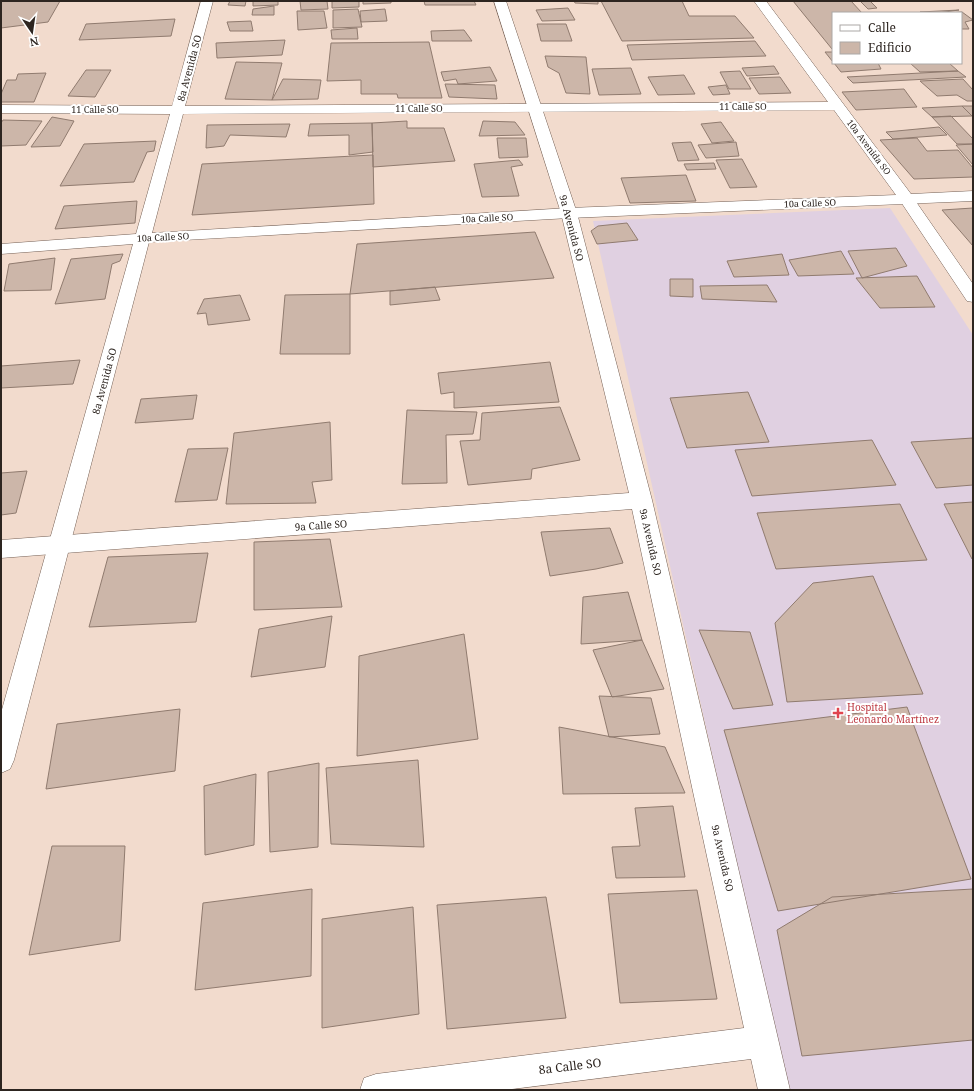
<svg xmlns="http://www.w3.org/2000/svg" width="974" height="1091" font-family="'Noto Serif',serif">
  <rect width="100%" height="100%" fill="#f2dbcd"/>
  <!-- medical -->
  <path fill="#e0d0e1" d="M890 208 973 335V1090H787L593 221Z"/>
  <!-- building -->
  <path fill="#ccb6a9" stroke="#907b6f" d="M1 1H60L48 22 1 28Z
    M230 1H246L245 6 228 5Z
    M253 1H278V5L253 6Z
    M300 1H327L328 9 301 10Z
    M332 1H359V7L332 8Z
    M363 1H391V3L363 4Z
    M424 1H474L476 5H425Z
    M574 1H598V4L575 3Z
    M601 1H682L689 16H735L754 38 622 41Z
    M793 1H851L862 13H833V49H832Z
    M860 1H870L877 8 868 9Z
    M274 6V15H252L253 9Z
    M568 8 575 20 542 21 536 10Z
    M358 9 362 27 333 28V10Z
    M385 9 387 21 361 22 360 11Z
    M959 10 938 13 920 12Z
    M297 11H324L327 28 298 30Z
    M962 12 973 20 965 22 969 29H961V13H948Z
    M175 19 171 36 79 40 86 24Z
    M251 21 253 31H230L227 22Z
    M537 24H566L572 41H541Z
    M357 28 358 39H332L331 30Z
    M464 30 472 41H432L431 31Z
    M285 40 282 55 217 58 216 43Z
    M755 41 766 56 632 60 627 45Z
    M429 42 442 98H398L397 94H361V80L327 81 331 43Z
    M825 52H833V62Z
    M545 56 586 57 590 94 566 93 559 73 548 67Z
    M236 62 282 63 272 100 225 99Z
    M834 63H878L881 69 841 72Z
    M910 63H949L958 71 920 72Z
    M774 66 779 74 747 76 742 68Z
    M490 67 497 81 458 84 456 79 444 81 441 72Z
    M631 68 641 94 599 95 592 69Z
    M86 70H111L95 97 68 96Z
    M740 71 751 89H729L720 72Z
    M958 71 966 77 853 83 847 77Z
    M46 73 34 102H1V94L7 80H16L18 74Z
    M684 75 695 94 658 95 648 77Z
    M780 77 791 93 759 94 749 78Z
    M283 79 321 80 318 99 272 100Z
    M963 79 973 90V101H967L957 95 937 96 920 81Z
    M445 84 495 85 497 99 449 97Z
    M726 85 730 94 713 95 708 87Z
    M904 89 917 107 856 110 842 92Z
    M962 106H973V116H972Z
    M962 106 972 116 932 117 922 108Z
    M951 116 973 139V144H957L932 117Z
    M52 117 74 121 60 146 31 147Z
    M3 120 42 121 26 145 1 146V123Z
    M407 121V128H444L455 161 373 167 372 123Z
    M483 121 515 122 525 135 479 136Z
    M721 122 734 141 712 143 701 124Z
    M372 123 373 152 349 155V135L308 136 310 124Z
    M290 124 286 137 230 135 224 146 206 148 207 125Z
    M939 127 947 135 893 139 886 132Z
    M497 138H526L528 157 499 158Z
    M917 138 927 151 958 150 973 168V177L914 179 880 140Z
    M156 141 154 151 147 152 134 182 60 186 84 144Z
    M691 142 699 160 678 161 672 143Z
    M736 142 739 156 706 158 698 145Z
    M973 144V165L956 145Z
    M373 155 374 204 192 215 202 164Z
    M742 159 757 187 730 188 716 160Z
    M519 160 523 165 511 167 519 196 482 197 474 164Z
    M714 163 716 169 687 170 684 164Z
    M686 175 696 201 630 203 621 178Z
    M137 201 135 223 55 229 64 206Z
    M973 208V246L942 210Z
    M627 223 638 240 597 244 591 231 598 226Z
    M535 232 554 278 350 294 357 244Z
    M896 248 907 266 862 278 848 251Z
    M841 251 854 274 798 276 789 260Z
    M123 254 120 261 112 264 105 299 55 304 71 259Z
    M782 254 789 275 734 277 727 261Z
    M55 258 51 290 4 291 9 264Z
    M917 276 935 307 880 308 856 278Z
    M670 279H693V297L670 296Z
    M767 285 777 302 702 299 700 286Z
    M435 287 440 300 390 305V291Z
    M350 294V354H280L285 295Z
    M240 295 250 320 208 325 206 313 197 314 204 299Z
    M80 360 73 384 1 388V366Z
    M550 362 559 402 454 408V392L441 394 438 373Z
    M748 392 769 442 687 448 670 398Z
    M197 395 193 419 135 423 141 399Z
    M560 407 580 460 532 469 531 479 468 485 460 441 480 440 482 413Z
    M407 410 477 412 473 434 446 435 447 483 402 484Z
    M330 422 332 480 312 482 316 503 226 504 234 433Z
    M973 438V485L936 488 911 442Z
    M872 440 896 485 752 496 735 450Z
    M228 448 217 500 175 502 188 449Z
    M27 471 16 513 1 515V473Z
    M973 502V559H972L944 504Z
    M900 504 927 560 776 569 757 513Z
    M610 528 623 563 596 569 550 576 541 532Z
    M330 539 342 607 254 610V542Z
    M208 553 196 622 89 627 108 557Z
    M873 576 923 694 787 702 775 623 813 583Z
    M628 592 642 640 581 644 583 597Z
    M332 616 325 667 251 677 259 629Z
    M699 630 750 632 773 705 733 709Z
    M464 634 478 739 357 756 359 656Z
    M642 640 664 689 612 697 593 650Z
    M599 696 651 698 660 734 609 737Z
    M907 707 971 879 778 911 724 730Z
    M180 709 175 771 46 789 57 724Z
    M559 727 665 747 685 793 563 794Z
    M418 760 424 847 331 844 326 768Z
    M319 763 318 847 270 852 268 772Z
    M256 774 254 845 205 855 204 786Z
    M673 806 685 877 616 878 612 847 640 846 635 808Z
    M52 846H125L120 941 29 955Z
    M312 889 311 976 195 990 203 903Z
    M973 889V1040L802 1056 777 930 832 897Z
    M697 890 717 999 620 1003 608 894Z
    M546 897 566 1018 447 1029 437 905Z
    M413 907 419 1014 322 1028V919Z"/>
  <g fill="none" stroke-linecap="round" stroke-linejoin="round">
    <!-- street casing -->
    <g stroke="#756156" stroke-width="1">
      <path id="street" d="M494 1H506L577 213 652 500 790 1090H758L751 1059 505 1090H360L364 1078 376 1074 744 1028 632 509 1 558V540L629 493 561 213Z
        M907 194 912 196 973 284V302L967 301 899 199 902 196Z"/>
    </g>
    <!-- secondary casing -->
    <g stroke="#756156" stroke-width="1">
      <path id="secondary" d="M201 1H213L185 106 828 102 754 1H766L911 194 973 191V201L569 218 149 242 14 760 10 769 1 773V713L133 244 1 254V244L136 234 170 114 1 113V105L172 106ZM834 110 896 195 569 208 152 233 183 114Z"/>
    </g>
    <!-- street -->
    <use href="#street" fill="#fff" fill-rule="evenodd"/>
    <!-- secondary -->
    <use href="#secondary" fill="#fff" fill-rule="evenodd"/>
  </g>
  <!-- markers -->
  <path fill="#e0444e" stroke="#fff" stroke-width="1.5" d="M836 707h4v4h4v4h-4v4h-4v-4h-4v-4h4z"/>
  <g text-anchor="middle" dominant-baseline="central" stroke-width="4" stroke-linejoin="round" paint-order="stroke">
    <!-- far-street labels -->
    <g font-size="9" fill="#2d2520" stroke="#fff">
      <text x="743" y="106">11 Calle SO</text>
      <text x="419" y="108">11 Calle SO</text>
      <text x="95" y="109">11 Calle SO</text>
      <text transform="translate(869 147) rotate(53)">10a Avenida SO</text>
      <text transform="translate(810 203) rotate(-2)">10a Calle SO</text>
      <text transform="translate(487 218) rotate(-3)">10a Calle SO</text>
      <text transform="translate(163 237) rotate(-3)">10a Calle SO</text>
    </g>
    <!-- street labels -->
    <g font-size="10" fill="#2d2520" stroke="#fff">
      <text transform="translate(189 68) rotate(-75)">8a Avenida SO</text>
      <text transform="translate(572 228) rotate(75)">9a Avenida SO</text>
      <text transform="translate(104 381) rotate(-75)">8a Avenida SO</text>
      <text transform="translate(321 525) rotate(-4)">9a Calle SO</text>
      <text transform="translate(651 542) rotate(77)">9a Avenida SO</text>
      <text transform="translate(723 858) rotate(77)">9a Avenida SO</text>
    </g>
    <!-- health labels -->
    <g font-size="10" fill="#be3a42" stroke="#fff" text-anchor="start">
      <text x="847" y="707">Hospital<tspan x="847" dy="12">Leonardo Martínez</tspan></text>
    </g>
    <!-- near-street labels -->
    <g font-size="12" fill="#2d2520" stroke="#fff">
      <text transform="translate(570 1066) rotate(-7)">8a Calle SO</text>
    </g>
  </g>
  <!-- border -->
  <rect width="974" height="1091" fill="none" stroke="#2d2520" stroke-width="4"/>
  <!-- legend -->
  <rect x="832" y="12" width="130" height="52" fill="#ffffff" stroke="#aba8a6"/>
  <rect x="840" y="25" width="20" height="6" fill="#ffffff" stroke="#aba8a6"/>
  <text x="868" y="32" font-size="12" fill="#2d2520">Calle</text>
  <rect x="840" y="42" width="20" height="12" fill="#ccb6a9" stroke="#aba8a6"/>
  <text x="868" y="52" font-size="12" fill="#2d2520">Edificio</text>
  <!-- north arrow -->
  <g transform="translate(32 32) rotate(167)" stroke="#ffffff" stroke-width="3" paint-order="stroke">
  <path d="M0-3L7 15L0 10L-7 15Z" fill="#2d2520"/>
  <text y="-6" font-size="11" font-weight="bold" text-anchor="middle" fill="#2d2520">N</text>
  </g>
</svg>
